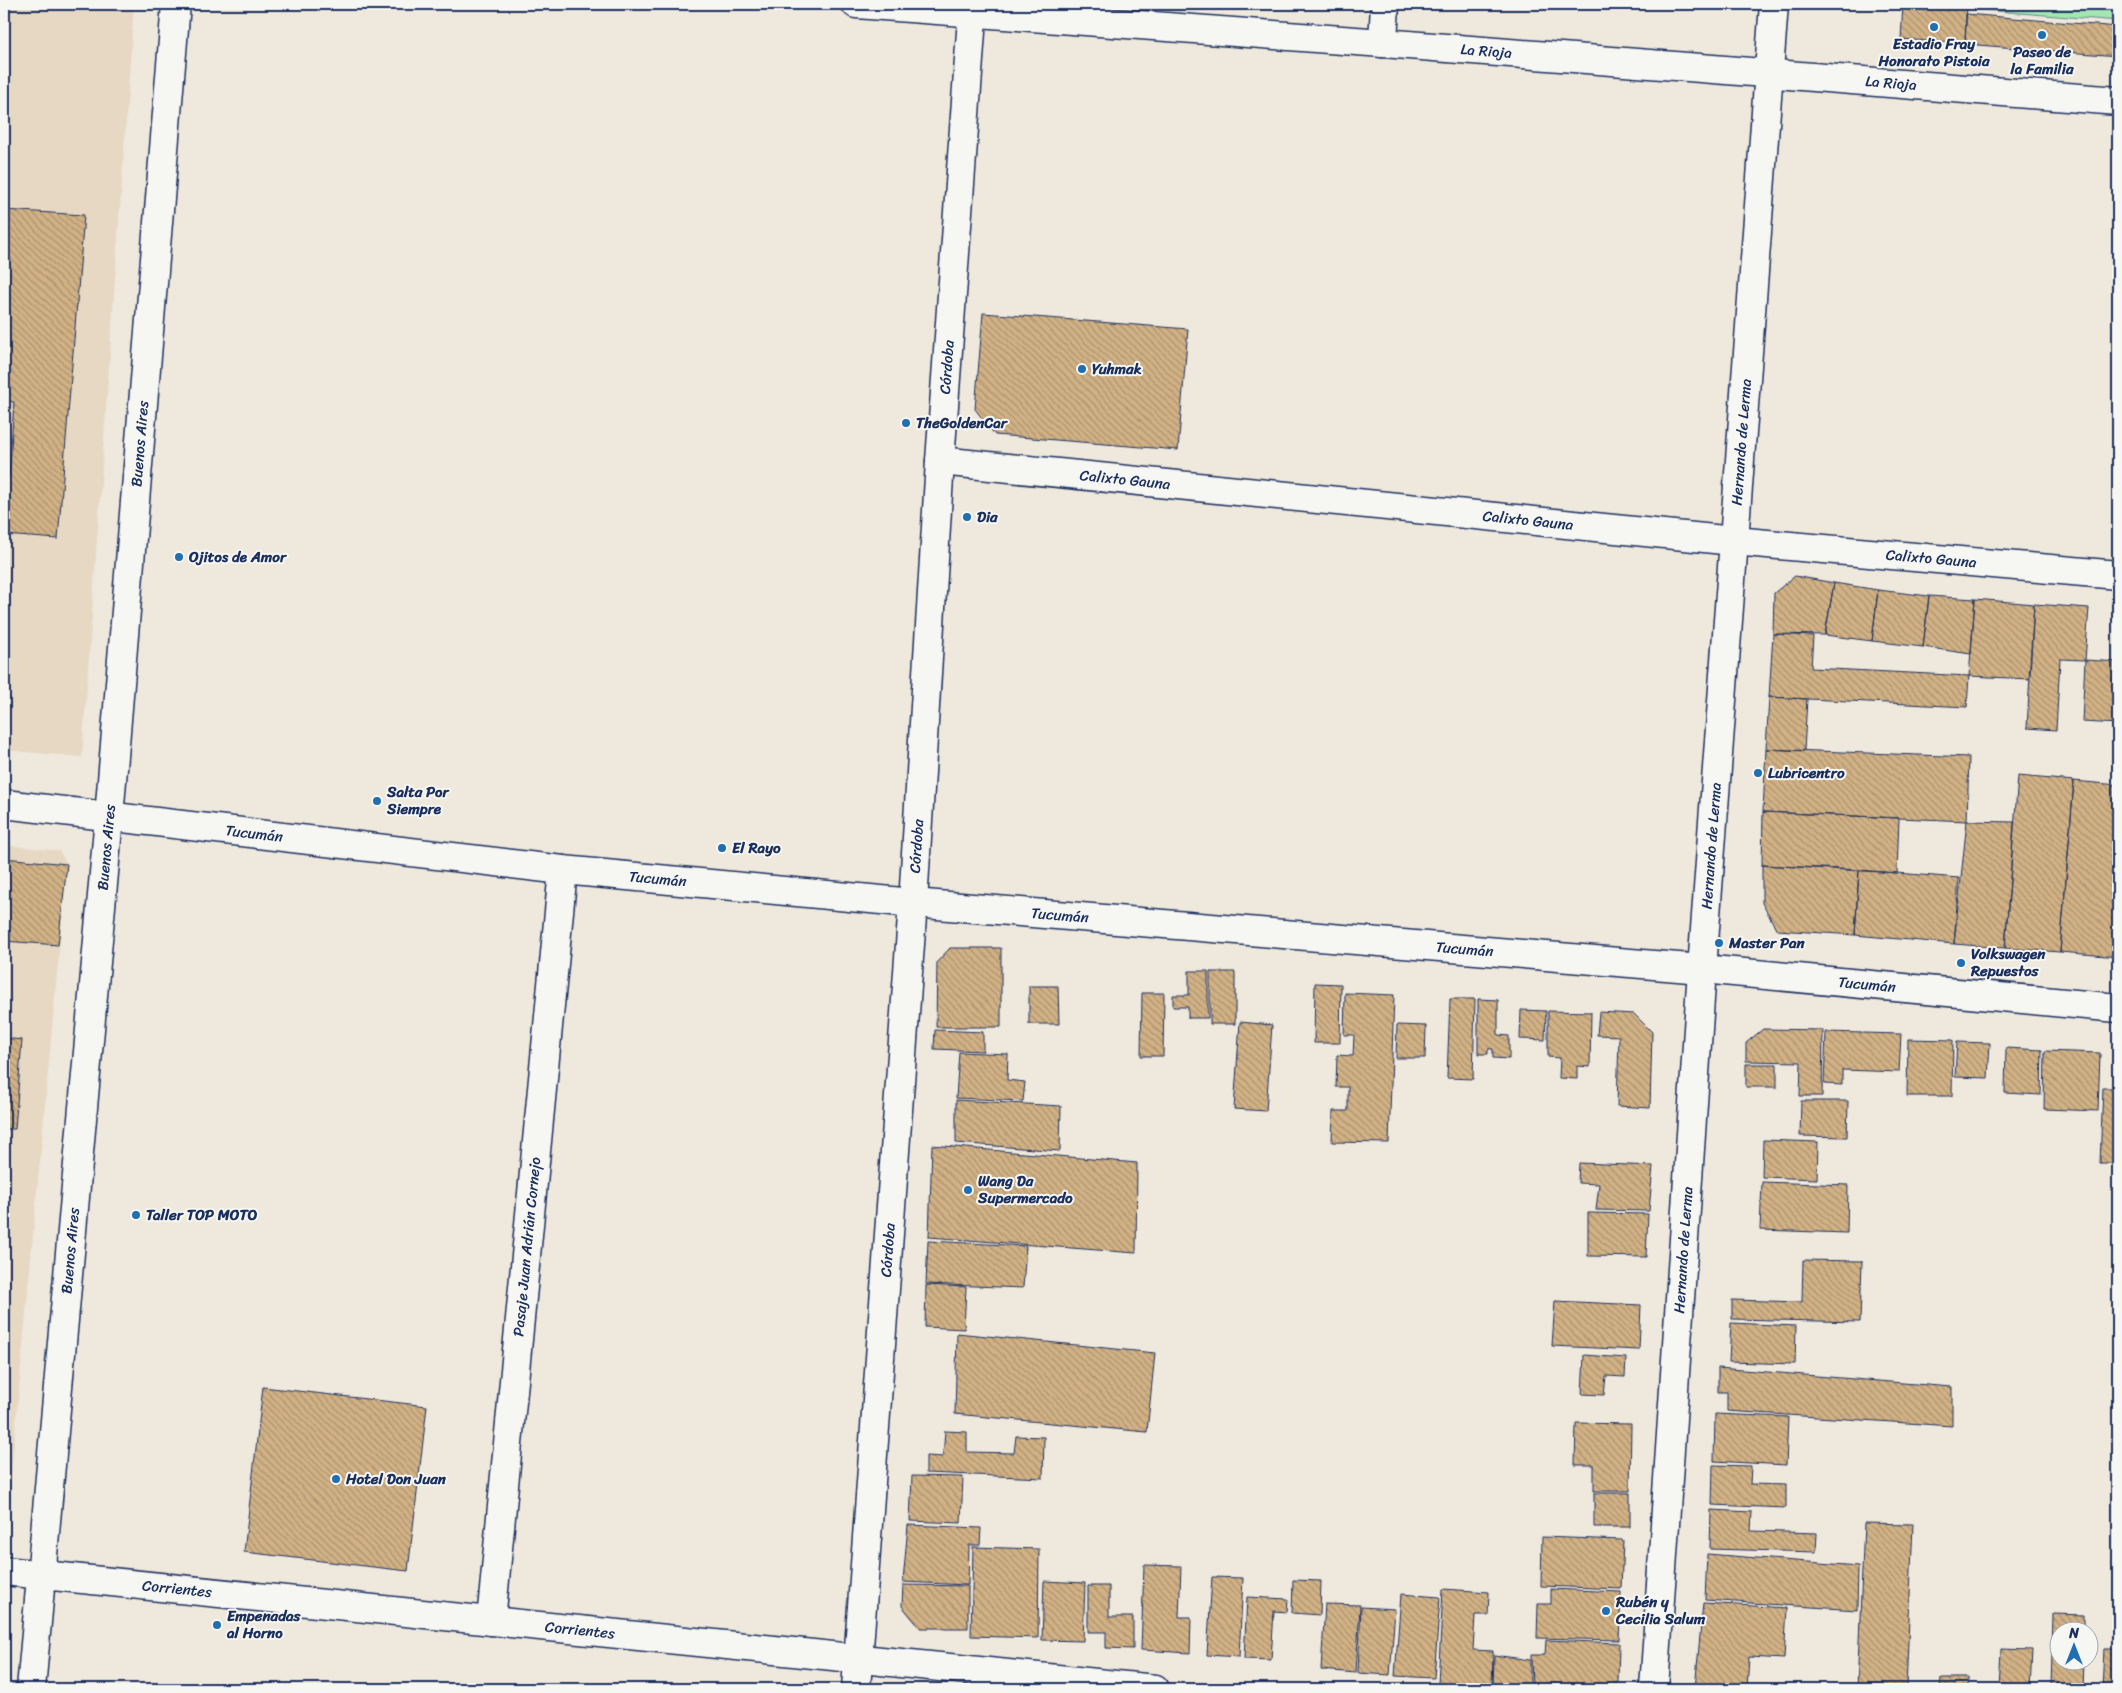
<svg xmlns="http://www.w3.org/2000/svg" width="2122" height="1693" font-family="Sriracha,sans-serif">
  <defs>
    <pattern id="building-back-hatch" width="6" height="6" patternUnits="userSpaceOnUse" patternTransform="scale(1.25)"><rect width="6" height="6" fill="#d2b285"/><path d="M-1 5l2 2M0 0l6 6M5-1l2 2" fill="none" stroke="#aa9170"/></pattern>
  </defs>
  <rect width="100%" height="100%" fill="#efe8dc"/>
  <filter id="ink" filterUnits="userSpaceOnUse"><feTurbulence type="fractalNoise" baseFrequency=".02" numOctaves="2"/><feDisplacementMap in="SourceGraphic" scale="10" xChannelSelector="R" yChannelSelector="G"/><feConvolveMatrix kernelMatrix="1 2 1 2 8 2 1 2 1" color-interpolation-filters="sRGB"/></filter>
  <g filter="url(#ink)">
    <!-- built -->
    <path fill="#e6d8c2" d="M4 4H134L82 757 4 750Z
      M4 845 59 851 67 864 8 1509 4 1512Z"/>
    <!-- garden -->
    <path fill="#a3e6b2" stroke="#5f8a88" d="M1972 4H2118V21L1971 9Z"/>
    <!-- building -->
    <path fill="url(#building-back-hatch)" stroke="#1b2f5e" d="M1903 4H1967L1965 44 1901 39Z
      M1966 14 2118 27V56L1965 44Z
      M4 210 84 215 58 539 4 535V477H9L14 402 4 401Z
      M983 313 1188 329 1178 450 995 435 975 409Z
      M1795 576 1834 583 1825 635 1773 634 1774 593Z
      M1834 583 1878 590 1872 641 1825 635Z
      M1878 590 1929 596 1923 647 1872 641Z
      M1929 596 1975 599 1971 654 1923 647Z
      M1975 599 2034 604 2029 679 1969 676Z
      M2034 604 2089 608 2085 660 2060 659 2056 730 2027 728Z
      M1773 634 1813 636 1811 668 1969 676 1967 707 1769 697Z
      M2085 660 2118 662V724L2082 722Z
      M1769 697 1807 699 1804 751 1766 749Z
      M1766 749 1969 757 1967 821 1763 812Z
      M2018 776 2074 781 2060 952 2005 948Z
      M2074 781 2118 785V957L2060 952Z
      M1763 812 1899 818 1897 873 1762 865Z
      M1967 821 2014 822 2005 948 1954 944Z
      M4 858 67 864 58 945 4 941Z
      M1762 865 1859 870 1855 935 1777 930 1762 903Z
      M1859 870 1959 878 1954 944 1855 935Z
      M950 948H1001V1027H936L937 962Z
      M1189 971H1208V1018H1188V1007H1173V995H1189Z
      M1210 972H1235V1024H1210Z
      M1315 983 1341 984 1340 1043H1314Z
      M1029 986H1058L1059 1024H1029Z
      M1142 993H1164L1163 1056H1141Z
      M1345 993 1394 995 1389 1143 1332 1142 1333 1111H1348V1087H1336L1337 1055 1353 1056 1354 1035H1344Z
      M1450 999H1475L1473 1079 1447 1078Z
      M1478 999 1498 1000V1035L1509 1036V1059L1493 1058V1049H1488V1054H1478Z
      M1521 1010 1546 1011 1545 1040 1520 1039Z
      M1548 1011 1591 1012 1590 1067 1577 1066V1079L1559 1078 1560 1058 1548 1057Z
      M1599 1012 1634 1014 1652 1032 1650 1108 1617 1106 1619 1036 1597 1035Z
      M1240 1022 1272 1025 1266 1111 1234 1109Z
      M1397 1025 1426 1026 1425 1058H1396Z
      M1763 1029 1823 1030 1822 1096H1800L1801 1062 1746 1061V1043Z
      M935 1030 983 1032V1051L934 1049Z
      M1826 1032 1901 1034 1899 1072 1842 1070V1085L1824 1084Z
      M4 1038 22 1040 15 1129H4Z
      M1908 1039 1953 1040 1952 1096H1907Z
      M1957 1042 1990 1043 1988 1078 1955 1077Z
      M2006 1048 2042 1050 2041 1095 2005 1093Z
      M2045 1051 2100 1053 2098 1111 2044 1109Z
      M959 1052 1008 1054 1007 1080 1025 1082 1023 1101 956 1098Z
      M1746 1064H1777V1087H1746Z
      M2103 1088H2118V1163H2100Z
      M956 1100 1061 1106 1060 1151 956 1143Z
      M1801 1101H1848L1847 1137 1800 1136Z
      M1763 1140 1818 1142 1817 1179 1762 1177Z
      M932 1145 1137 1163 1136 1253 929 1237Z
      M1579 1163 1653 1166 1649 1211 1596 1210 1599 1184 1578 1183Z
      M1762 1182 1848 1185 1847 1233 1760 1230Z
      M1588 1213 1648 1214 1646 1257 1588 1256Z
      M928 1241 1026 1246 1023 1288 926 1284Z
      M1803 1260 1862 1261 1860 1322 1732 1319V1300L1802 1302Z
      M926 1285 966 1287 964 1329 925 1327Z
      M1555 1301 1641 1305 1639 1350 1552 1346Z
      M1731 1323 1796 1326 1795 1364 1729 1362Z
      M957 1333 1155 1353 1147 1432 955 1414Z
      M1584 1355 1626 1358 1625 1377 1606 1376 1604 1395 1582 1394Z
      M1718 1368 1952 1387V1426L1727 1411V1392H1718Z
      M263 1387 427 1406 408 1571 244 1552Z
      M1715 1414 1788 1417 1786 1465 1714 1461Z
      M1576 1423 1631 1424 1630 1491H1594V1465H1575Z
      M945 1431 967 1432V1452L1014 1453 1016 1436 1044 1437 1043 1478 926 1473V1456L943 1457Z
      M1713 1465 1751 1466 1750 1484 1786 1485V1508L1712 1505Z
      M912 1476 963 1477 961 1523 910 1521Z
      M1594 1493H1630V1527H1594Z
      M1711 1510 1752 1512 1751 1531 1817 1533 1816 1552 1710 1549Z
      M1864 1523 1913 1524 1906 1689H1857Z
      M908 1525 981 1528 980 1545H969L968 1585 903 1582Z
      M1542 1537 1623 1540 1621 1589 1541 1586Z
      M973 1547 1039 1549 1038 1638 971 1636Z
      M1707 1554 1858 1566 1857 1610 1705 1600Z
      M1144 1565 1181 1566 1179 1617H1191L1190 1653 1141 1650Z
      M1212 1577 1243 1578 1239 1657 1207 1655Z
      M1293 1580 1321 1581 1320 1615 1292 1613Z
      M1044 1581 1085 1583 1083 1641 1042 1640Z
      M903 1585 968 1586V1628H920L902 1606Z
      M1088 1586H1109V1617H1133V1649L1106 1648V1632H1088Z
      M1443 1589 1489 1592 1488 1615H1475L1473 1650 1493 1651 1492 1689 1438 1684Z
      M1551 1589 1621 1592 1619 1640 1537 1638 1538 1604H1551Z
      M1401 1594 1440 1597 1434 1678 1395 1676Z
      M1247 1597 1288 1599 1287 1612 1274 1611 1271 1660 1244 1659Z
      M1703 1603 1787 1608 1784 1659 1749 1657 1747 1689H1695Z
      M1325 1604 1360 1605 1356 1673 1321 1670Z
      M1361 1607 1395 1609 1390 1675 1358 1673Z
      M2053 1614 2084 1615V1630H2060V1660H2083L2082 1689H2051Z
      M1546 1640 1619 1643 1618 1682 1608 1689H1532L1531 1655H1545Z
      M2001 1649 2032 1650 2030 1689H1999Z
      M2105 1649H2118V1689H2103Z
      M1494 1655 1530 1660V1689H1493Z
      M1941 1678H1968V1689H1940Z"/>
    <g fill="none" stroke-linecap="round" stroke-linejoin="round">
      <!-- minor casing -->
      <g stroke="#1b2f5e" stroke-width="31">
        <g id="minor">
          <path id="s1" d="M856 4 1383 43 2118 101"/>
          <path d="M1383 43 1385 4"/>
          <path id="s2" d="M940 461 1734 541 2118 575"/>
          <path id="s3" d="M4 804 563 870 913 903 1702 969 2118 1008"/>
          <path id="s4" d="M4 1571 1155 1689"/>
          <path id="s5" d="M491 1621 563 870"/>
          <path id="s6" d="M31 1689 109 817 176 4"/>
        </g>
      </g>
      <!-- major casing -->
      <g stroke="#1b2f5e" stroke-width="31">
        <g id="major">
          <path id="s7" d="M856 1689 913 903 940 461 973 4"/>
          <path id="s8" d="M1654 1689 1702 969 1774 4"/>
        </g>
      </g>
      <!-- minor -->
      <use href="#minor" stroke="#f6f6f2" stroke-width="28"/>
      <!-- major -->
      <use href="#major" stroke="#f6f6f2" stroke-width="28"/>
    </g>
  </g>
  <!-- markers -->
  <g fill="#1f6fb2" stroke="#f6f6f2" stroke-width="2">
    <circle cx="1934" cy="27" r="5"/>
    <circle cx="2042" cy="35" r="5"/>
    <circle cx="1082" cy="369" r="5"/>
    <circle cx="906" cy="423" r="5"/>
    <circle cx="967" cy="517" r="5"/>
    <circle cx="179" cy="557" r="5"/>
    <circle cx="1758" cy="773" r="5"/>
    <circle cx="377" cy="801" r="5"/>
    <circle cx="722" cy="848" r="5"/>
    <circle cx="1719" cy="943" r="5"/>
    <circle cx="1961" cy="963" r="5"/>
    <circle cx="968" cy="1190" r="5"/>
    <circle cx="136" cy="1215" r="5"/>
    <circle cx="336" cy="1479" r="5"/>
    <circle cx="1606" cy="1611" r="5"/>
    <circle cx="217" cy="1625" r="5"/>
  </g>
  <g text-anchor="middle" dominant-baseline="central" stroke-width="4" stroke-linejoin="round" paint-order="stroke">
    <!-- poi labels -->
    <g font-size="15" font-weight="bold" fill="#1b2f5e" stroke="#f6f6f2" text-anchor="start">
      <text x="1934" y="44" text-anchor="middle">Estadio Fray<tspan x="1934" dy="17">Honorato Pistoia</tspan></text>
      <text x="2042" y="52" text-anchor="middle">Paseo de<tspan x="2042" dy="17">la Familia</tspan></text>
      <text x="1092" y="369">Yuhmak</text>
      <text x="916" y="423">TheGoldenCar</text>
      <text x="977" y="517">Dia</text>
      <text x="189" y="557">Ojitos de Amor</text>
      <text x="1768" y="773">Lubricentro</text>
      <text x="387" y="792">Salta Por<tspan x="387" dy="17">Siempre</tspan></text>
      <text x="732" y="848">El Rayo</text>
      <text x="1729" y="943">Master Pan</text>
      <text x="1971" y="954">Volkswagen<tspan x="1971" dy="17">Repuestos</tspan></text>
      <text x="978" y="1181">Wang Da<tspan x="978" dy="17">Supermercado</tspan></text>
      <text x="146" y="1215">Taller TOP MOTO</text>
      <text x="346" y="1479">Hotel Don Juan</text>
      <text x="1616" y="1602">Rubén y<tspan x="1616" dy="17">Cecilia Salum</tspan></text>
      <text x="227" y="1616">Empenadas<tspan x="227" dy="17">al Horno</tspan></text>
    </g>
    <!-- street labels -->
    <g font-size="15" fill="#1b2f5e" stroke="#f6f6f2">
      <text stroke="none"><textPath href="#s1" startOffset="632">La Rioja</textPath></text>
      <text stroke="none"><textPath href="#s1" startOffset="1038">La Rioja</textPath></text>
      <text stroke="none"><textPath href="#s7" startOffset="1325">Córdoba</textPath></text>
      <text stroke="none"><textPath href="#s8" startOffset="1250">Hernando de Lerma</textPath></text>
      <text stroke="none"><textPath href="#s6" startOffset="1250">Buenos Aires</textPath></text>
      <text stroke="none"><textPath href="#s2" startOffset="186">Calixto Gauna</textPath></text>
      <text stroke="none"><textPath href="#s2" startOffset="591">Calixto Gauna</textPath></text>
      <text stroke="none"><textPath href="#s2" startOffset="996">Calixto Gauna</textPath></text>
      <text stroke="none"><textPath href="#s3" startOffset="252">Tucumán</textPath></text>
      <text stroke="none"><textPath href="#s8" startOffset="845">Hernando de Lerma</textPath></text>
      <text stroke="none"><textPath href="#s6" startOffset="845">Buenos Aires</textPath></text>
      <text stroke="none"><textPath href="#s7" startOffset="845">Córdoba</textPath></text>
      <text stroke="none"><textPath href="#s3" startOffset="658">Tucumán</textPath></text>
      <text stroke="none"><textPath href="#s3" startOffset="1062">Tucumán</textPath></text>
      <text stroke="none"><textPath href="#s3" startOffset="1468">Tucumán</textPath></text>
      <text stroke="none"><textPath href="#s3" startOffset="1872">Tucumán</textPath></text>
      <text stroke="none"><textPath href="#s5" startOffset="376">Pasaje Juan Adrián Cornejo</textPath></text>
      <text stroke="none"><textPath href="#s6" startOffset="440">Buenos Aires</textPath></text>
      <text stroke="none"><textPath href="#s8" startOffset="440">Hernando de Lerma</textPath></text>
      <text stroke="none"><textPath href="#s7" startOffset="440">Córdoba</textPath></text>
      <text stroke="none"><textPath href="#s4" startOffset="174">Corrientes</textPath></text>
      <text stroke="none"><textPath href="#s4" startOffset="579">Corrientes</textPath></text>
    </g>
  </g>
  <!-- margin -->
  <rect width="2122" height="1693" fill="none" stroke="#f6f6f2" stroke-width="20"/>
  <rect x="10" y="10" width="2102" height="1673" fill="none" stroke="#1b2f5e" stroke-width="2" filter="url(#ink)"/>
  <!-- north arrow -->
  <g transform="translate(2074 1646)"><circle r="24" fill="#f6f6f2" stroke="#9ea6b7"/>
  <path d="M0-4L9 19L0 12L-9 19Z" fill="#1f6fb2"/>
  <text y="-8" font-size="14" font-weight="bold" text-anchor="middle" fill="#1b2f5e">N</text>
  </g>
</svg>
